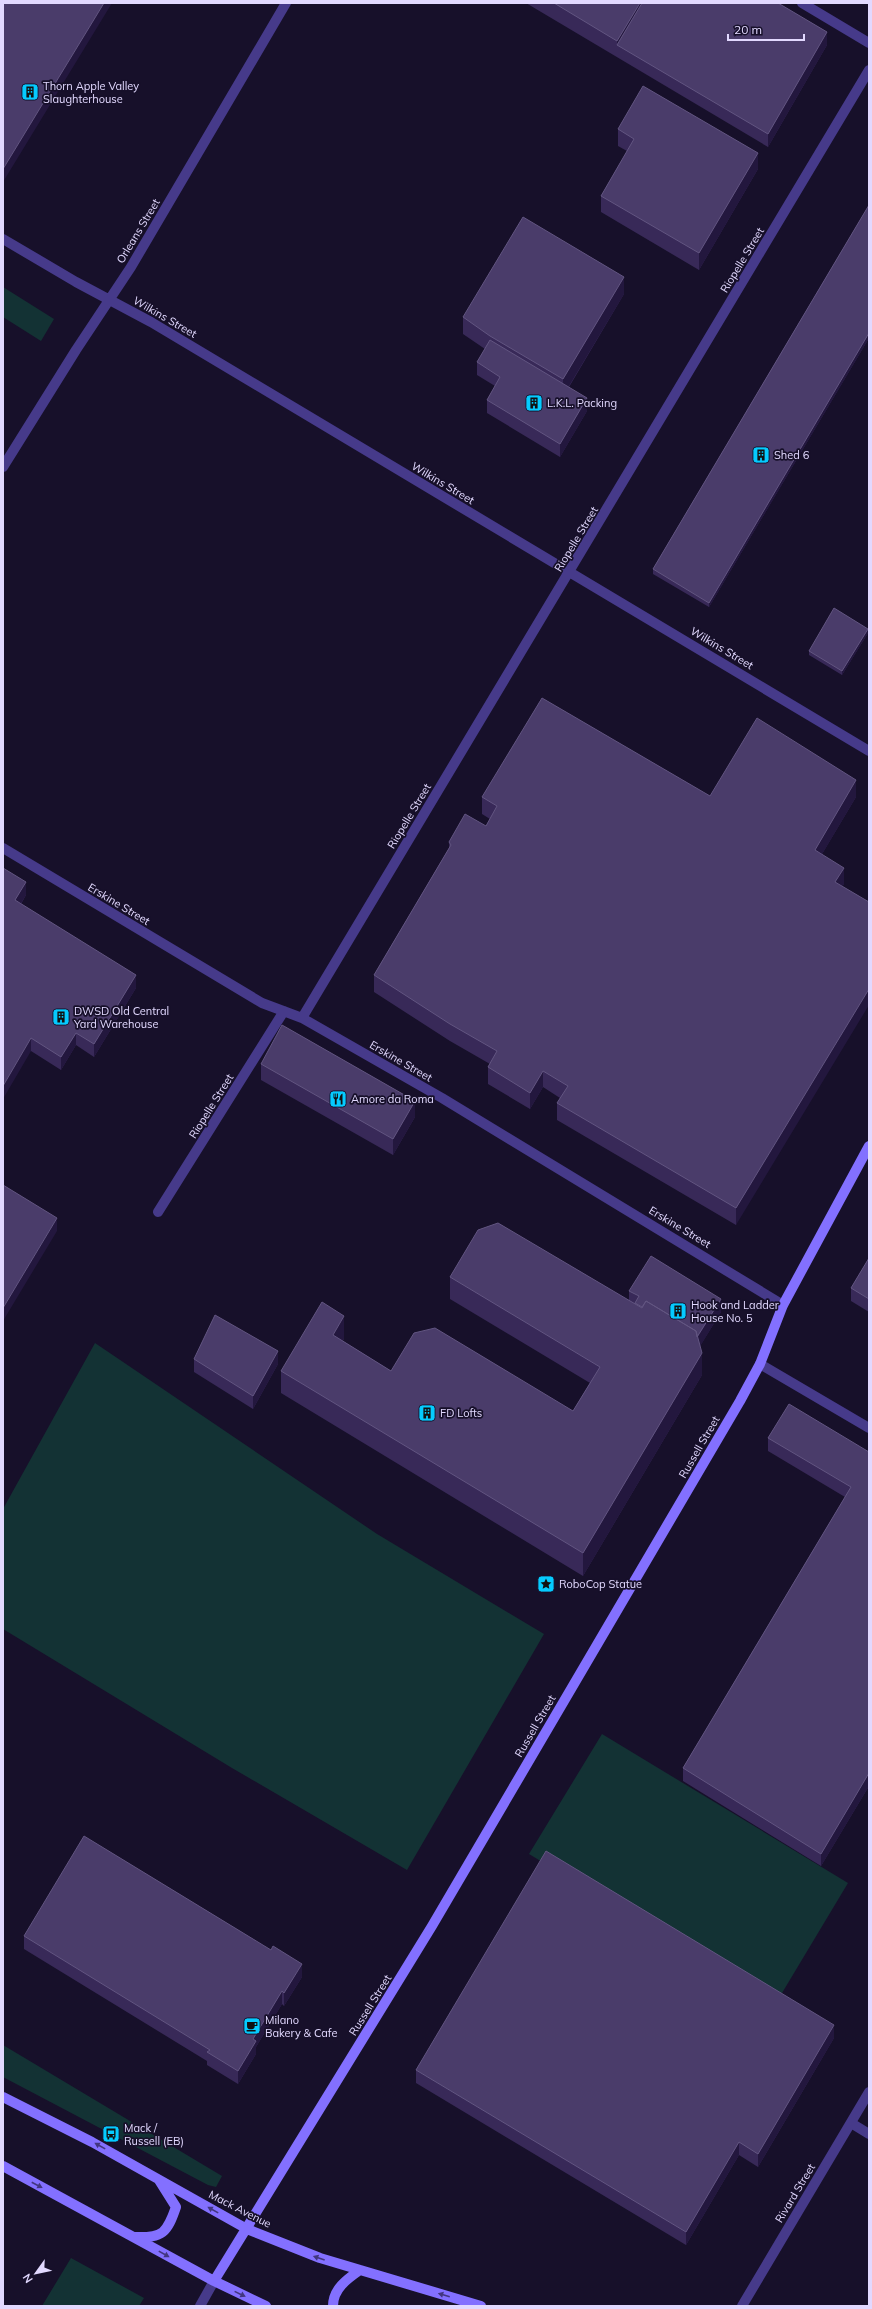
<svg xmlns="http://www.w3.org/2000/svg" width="872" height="2309" font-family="Mulish,sans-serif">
  <rect width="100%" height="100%" fill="#17102a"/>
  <!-- green -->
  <path fill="#133234" d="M3 287 54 319 41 341 3 317Z
    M95 1343 377 1534 544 1634 407 1870 232 1768 3 1629V1509Z
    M602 1734 848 1883 776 2003 529 1854Z
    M3 2045 222 2176 216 2187 208 2185 3 2077Z
    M71 2258 144 2298 139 2306H42Z"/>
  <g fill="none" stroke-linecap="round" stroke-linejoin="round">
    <!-- street -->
    <path stroke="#463a8a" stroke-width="10" d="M802 3 869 43
      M3 239 76 282 151 322 869 751
      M3 467 76 350 131 267 286 3
      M3 848 262 1003 302 1018 442 1098 783 1305
      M302 1018 869 70
      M158 1212 284 1011
      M760 1364 869 1428
      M851 2123 869 2134
      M200 2306 214 2281
      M742 2306 869 2092"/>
    <!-- secondary -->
    <path stroke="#8370ff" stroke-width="10" d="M3 2097 92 2142 247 2229 320 2258 481 2306
      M3 2166 214 2281 266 2306
      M135 2237C163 2238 167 2233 176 2207L159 2180
      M214 2281 432 1926 740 1401 760 1364 783 1305 869 1146
      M333 2306C333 2289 347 2279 360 2270"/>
  </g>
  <!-- wall -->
  <path fill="#382958" d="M526 3H778L827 45 768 147Z
    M618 129 758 169 699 270 601 212V196L627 151 618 146Z
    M869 205V338L709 607 653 574V569Z
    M624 294 569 387 587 411 560 457 487 413V400L495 386 477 375V362L485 349 463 334V317Z
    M868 633 842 675 809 655V651Z
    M710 796 856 797 822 854 844 884 842 886 736 1225 557 1120V1103L560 1098 543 1087 530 1109 488 1084V1067L490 1064 450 1041 374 992V975L449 848V842L486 826 490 819 482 814V797Z
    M3 868 26 895 21 904 136 988 94 1057 76 1045 61 1070 31 1051Z
    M261 1064 415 1117 393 1155 261 1080Z
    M869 1258V1312L851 1301V1288Z
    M450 1277 629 1300V1291L721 1312 700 1346 702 1375 583 1576 281 1393V1371L344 1338 343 1341 391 1371 573 1411 590 1383 450 1299Z
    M194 1359 278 1364 253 1409 194 1372Z
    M768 1438 869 1452V1786L821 1866 683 1781V1768L845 1497 768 1451Z
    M24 1936 302 1977 284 2006 282 2004 256 2047V2054L238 2084 207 2065V2061L24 1949Z
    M834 2038 758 2167 739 2155 686 2245 416 2083V2070Z"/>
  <!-- shaded-wall -->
  <path fill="#23173e" d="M104 3H112L3 182V169Z
    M640 3H650L617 45V41Z
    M827 32V45L768 147V134Z
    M758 153V169L699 270V253Z
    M624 277V294L563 396V379Z
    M869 333V338L709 607V603Z
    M587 398V411L560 457V444Z
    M868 629V633L842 675V671Z
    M856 780V797L815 866V850Z
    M844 868V884L835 898V882Z
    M26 882V895L15 913V900Z
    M136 975V988L94 1057V1044Z
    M869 989V1005L736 1225V1208Z
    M76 1033V1045L61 1070V1057Z
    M31 1038V1051L3 1099V1086Z
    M543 1071V1087L530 1109V1093Z
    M415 1101V1117L393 1155V1139Z
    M57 1218V1231L3 1321V1308Z
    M721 1299V1312L696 1353V1340Z
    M344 1316V1338L333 1358V1335Z
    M278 1351V1364L253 1409V1396Z
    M702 1353V1375L583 1576V1553Z
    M869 1773V1786L821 1866V1854Z
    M302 1964V1977L284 2006V1993Z
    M282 1991V2004L256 2047V2054L238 2084V2071L253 2039Z
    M834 2025V2038L758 2167V2154Z
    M739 2142V2155L686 2245V2232Z"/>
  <!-- building -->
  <path fill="#4a3c6a" stroke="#625581" d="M3 3H104L3 169Z
    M554 3H640L617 41Z
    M642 3H778L827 32 768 134 617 45Z
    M643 86 758 153 699 253 601 196 634 139 618 129Z
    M869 205V333L709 603 653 569Z
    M523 217 624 277 563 379 490 336 463 317Z
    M490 340 587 398 560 444 487 400 500 377 477 362Z
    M834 608 868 629 842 671 809 651Z
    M542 698 710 796 757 718 856 780 815 850 844 868 835 882 869 902V989L736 1208 557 1103 568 1086 543 1071 530 1093 488 1067 497 1051 450 1024 374 975 451 845 449 842 465 814 486 826 497 806 482 797Z
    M3 868 26 882 15 900 136 975 94 1044 76 1033 61 1057 31 1038 3 1086Z
    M282 1025 415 1101 393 1139 261 1064Z
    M3 1185 57 1218 3 1308Z
    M498 1223 642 1308 646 1301 696 1331 702 1353 583 1553 281 1371 322 1302 344 1316 333 1335 391 1371 414 1333 435 1328 573 1411 600 1367 450 1277 478 1230Z
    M651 1256 721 1299 697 1337 696 1331 646 1301 642 1307 635 1303 639 1296 629 1291Z
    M869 1258V1299L851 1288Z
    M215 1315 278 1351 253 1396 194 1359Z
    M789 1404 869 1452V1773L821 1854 683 1768 851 1487 768 1438Z
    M84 1836 271 1950 273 1946 302 1964 284 1993 282 1991 253 2039 256 2041 238 2071 207 2052 210 2050 24 1936Z
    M546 1851 834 2025 758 2154 739 2142 686 2232 416 2070Z"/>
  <!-- one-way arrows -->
  <defs><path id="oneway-solid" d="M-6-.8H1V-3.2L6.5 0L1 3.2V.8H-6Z"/></defs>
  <g fill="#42367f">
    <use href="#oneway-solid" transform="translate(100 2146) rotate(-151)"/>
    <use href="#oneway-solid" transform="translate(37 2185) rotate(28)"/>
    <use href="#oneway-solid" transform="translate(213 2210) rotate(-151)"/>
    <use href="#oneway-solid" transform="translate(164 2254) rotate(29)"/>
    <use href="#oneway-solid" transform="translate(319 2258) rotate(-161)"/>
    <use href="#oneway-solid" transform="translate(240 2294) rotate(26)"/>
    <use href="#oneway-solid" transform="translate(444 2295) rotate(-164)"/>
  </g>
  <!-- icons -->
  <defs>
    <g id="building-square" transform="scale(0.9)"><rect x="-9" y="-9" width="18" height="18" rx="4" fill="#05cbff" stroke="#17102a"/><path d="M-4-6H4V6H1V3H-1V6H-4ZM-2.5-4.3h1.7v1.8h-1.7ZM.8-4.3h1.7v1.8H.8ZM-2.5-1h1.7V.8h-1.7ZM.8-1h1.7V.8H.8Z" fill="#111"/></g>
    <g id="restaurant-square" transform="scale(0.9)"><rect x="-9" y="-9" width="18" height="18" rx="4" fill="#05cbff" stroke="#17102a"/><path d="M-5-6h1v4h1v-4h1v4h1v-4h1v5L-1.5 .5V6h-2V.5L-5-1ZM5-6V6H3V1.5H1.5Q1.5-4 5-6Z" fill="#111"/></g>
    <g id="sight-square" transform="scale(0.9)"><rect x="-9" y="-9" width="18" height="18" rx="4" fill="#05cbff" stroke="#17102a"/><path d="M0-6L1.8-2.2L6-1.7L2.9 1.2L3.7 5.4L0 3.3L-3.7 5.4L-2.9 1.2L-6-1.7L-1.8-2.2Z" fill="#111"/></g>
    <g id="cafe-square" transform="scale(0.9)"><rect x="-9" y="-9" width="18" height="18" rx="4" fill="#05cbff" stroke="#17102a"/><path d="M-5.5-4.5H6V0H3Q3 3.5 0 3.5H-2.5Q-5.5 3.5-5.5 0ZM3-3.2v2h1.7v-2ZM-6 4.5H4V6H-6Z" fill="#111"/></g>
    <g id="bus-square" transform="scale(0.9)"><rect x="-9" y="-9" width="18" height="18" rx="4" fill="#05cbff" stroke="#17102a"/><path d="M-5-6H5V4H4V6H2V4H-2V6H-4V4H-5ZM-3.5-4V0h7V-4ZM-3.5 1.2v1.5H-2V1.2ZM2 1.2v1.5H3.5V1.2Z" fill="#111"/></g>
  </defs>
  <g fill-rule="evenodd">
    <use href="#building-square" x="30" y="92"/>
    <use href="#building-square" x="534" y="403"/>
    <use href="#building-square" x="761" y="455"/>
    <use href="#building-square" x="61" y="1017"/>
    <use href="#restaurant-square" x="338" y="1099"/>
    <use href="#building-square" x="678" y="1311"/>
    <use href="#building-square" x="427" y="1413"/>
    <use href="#sight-square" x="546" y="1584"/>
    <use href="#cafe-square" x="252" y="2026"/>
    <use href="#bus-square" x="111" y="2134"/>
  </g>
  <g text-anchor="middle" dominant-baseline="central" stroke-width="3.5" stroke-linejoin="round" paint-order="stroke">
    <!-- poi labels -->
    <g font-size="11" fill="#e2d9ff" stroke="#17102a" text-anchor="start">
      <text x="43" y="86">Thorn Apple Valley<tspan x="43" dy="13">Slaughterhouse</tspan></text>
      <text x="547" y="403">L.K.L. Packing</text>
      <text x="774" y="455">Shed 6</text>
      <text x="74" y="1011">DWSD Old Central<tspan x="74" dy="13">Yard Warehouse</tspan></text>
      <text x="351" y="1099">Amore da Roma</text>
      <text x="691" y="1305">Hook and Ladder<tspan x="691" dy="13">House No. 5</tspan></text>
      <text x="440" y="1413">FD Lofts</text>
      <text x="559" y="1584">RoboCop Statue</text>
      <text x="265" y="2020">Milano<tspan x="265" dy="13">Bakery &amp; Cafe</tspan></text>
      <text x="124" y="2128">Mack /<tspan x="124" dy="13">Russell (EB)</tspan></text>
    </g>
    <!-- street labels -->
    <g font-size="11" fill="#e2d9ff" stroke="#17102a">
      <text transform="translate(138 231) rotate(-59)">Orleans Street</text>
      <text transform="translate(742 260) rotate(-59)">Riopelle Street</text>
      <text transform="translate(165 317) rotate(30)">Wilkins Street</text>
      <text transform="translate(443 483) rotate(31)">Wilkins Street</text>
      <text transform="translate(576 539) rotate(-59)">Riopelle Street</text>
      <text transform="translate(722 648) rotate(31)">Wilkins Street</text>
      <text transform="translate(409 816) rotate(-59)">Riopelle Street</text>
      <text transform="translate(119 904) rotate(31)">Erskine Street</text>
      <text transform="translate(401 1061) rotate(30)">Erskine Street</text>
      <text transform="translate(211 1106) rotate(-58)">Riopelle Street</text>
      <text transform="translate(680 1227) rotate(31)">Erskine Street</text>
      <text transform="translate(699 1447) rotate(-60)">Russell Street</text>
      <text transform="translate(535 1726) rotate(-60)">Russell Street</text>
      <text transform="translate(370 2005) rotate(-58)">Russell Street</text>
      <text transform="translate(795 2193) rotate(-59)">Rivard Street</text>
      <text transform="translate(240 2209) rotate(27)">Mack Avenue</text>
    </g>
  </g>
  <!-- border -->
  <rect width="872" height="2309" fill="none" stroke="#e2d9ff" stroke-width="8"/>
  <!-- north arrow -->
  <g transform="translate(36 2273) rotate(237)" stroke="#17102a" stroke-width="3" paint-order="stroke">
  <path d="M0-3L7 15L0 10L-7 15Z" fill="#e2d9ff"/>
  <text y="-6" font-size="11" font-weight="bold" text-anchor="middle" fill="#e2d9ff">N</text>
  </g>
  <!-- scale -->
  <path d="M728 34v6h76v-6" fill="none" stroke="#e2d9ff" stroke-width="2"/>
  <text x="734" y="34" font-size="12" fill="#e2d9ff" stroke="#17102a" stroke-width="3" paint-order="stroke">20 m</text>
</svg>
